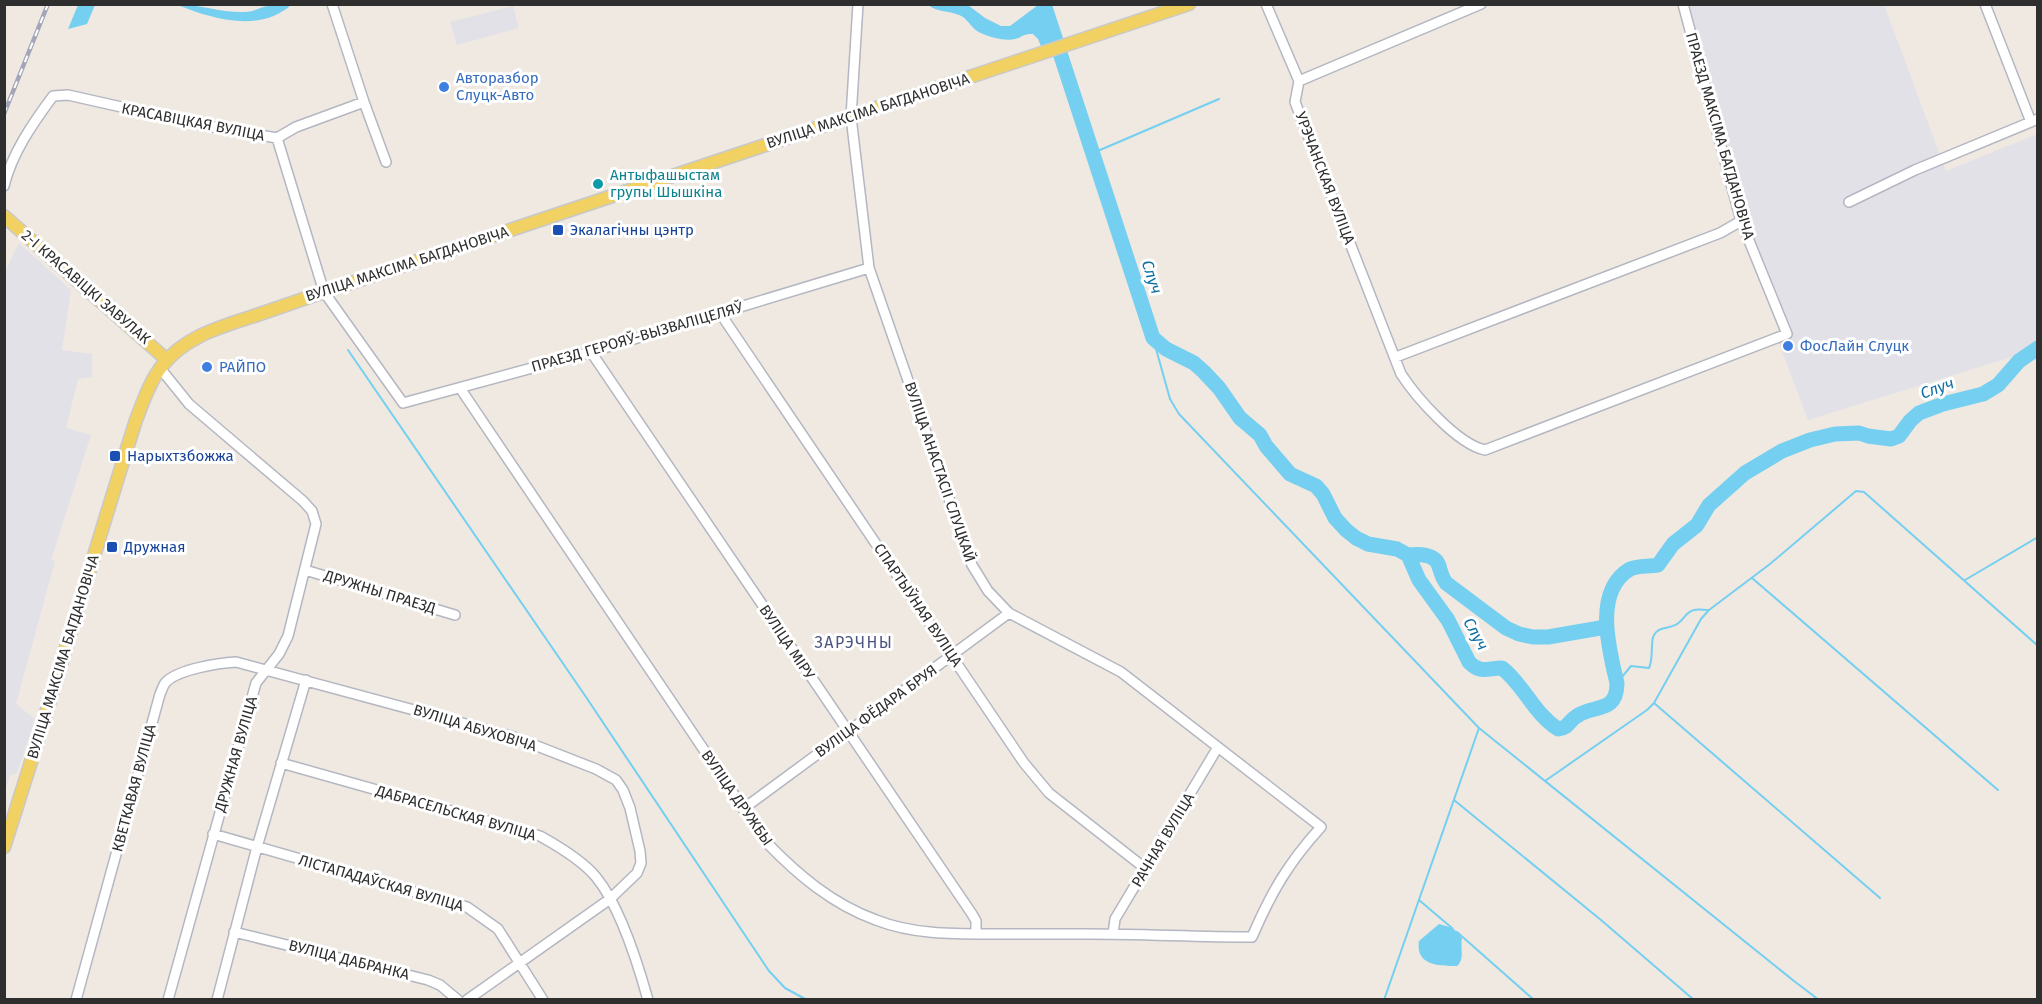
<svg xmlns="http://www.w3.org/2000/svg" width="2042" height="1004" font-family="'Fira Sans',sans-serif">
  <rect width="100%" height="100%" fill="#efe9e1"/>
  <!-- industrial -->
  <path fill="#e3e1e8" d="M1687 5H1884L1946 171 2037 134V349L1808 420 1778 341 1790 337 1741 213Z
    M513 6 519 28 457 45 450 22Z
    M19 243 71 290 62 350 92 354V377L78 379 66 428 91 435 51 560 55 561 16 704 35 719 17 773 10 775 5 792 4 273Z"/>
  <!-- water -->
  <path fill="#75cff0" d="M78 5H95L87 24 68 29Z
    M178 5C200 4 222 13 244 12 253 12 259 8 267 6 274 3 283 4 291 5 260 33 212 19 178 5Z
    M928 5H968L985 18 1001 26H1010L1038 5H1050L1052 20 1063 39 1041 46 1038 39 1033 34C1022 34 1023 37 1015 39 1005 42 985 36 977 31 970 26 967 18 959 15 947 10 939 13 928 5Z
    M1439 924 1453 928 1462 938C1460 948 1465 959 1457 966 1440 966 1415 966 1419 941Z"/>
  <g fill="none" stroke-linecap="round" stroke-linejoin="round">
    <!-- stream -->
    <path stroke="#75cff0" stroke-width="2" d="M1093 153 1219 99
      M1153 338 1170 399 1179 414 1479 728 1794 981 1819 1000
      M348 350 586 697 769 971 785 988 807 1000
      M1752 578 1998 790
      M1965 580 2038 537
      M1617 683 1631 666 1649 668C1654 657 1650 641 1654 635 1658 627 1668 629 1675 625 1683 622 1685 612 1694 610 1698 609 1704 610 1709 610
      M1654 703 1880 898
      M1545 781 1647 710 1654 703 1701 619 1709 610 1770 564 1856 491 1864 492 2038 646
      M1454 800 1601 920 1694 1000
      M1419 900 1452 928
      M1457 932 1534 1000
      M1384 1000 1479 728"/>
    <!-- river -->
    <path stroke="#75cff0" stroke-width="15" d="M1044 4 1153 338 1166 349 1194 363 1204 372 1219 388 1240 418 1260 435 1266 446 1290 474 1316 486 1323 494 1335 518 1346 530 1356 538 1368 544 1397 549 1408 555 1419 580 1448 620 1469 662C1480 674 1488 668 1502 668 1524 685 1534 714 1558 729 1569 728 1568 721 1577 716 1594 704 1617 714 1617 683 1609 649 1593 591 1630 569 1639 565 1649 567 1658 565L1673 544 1697 525 1709 505 1745 473 1782 451 1810 440 1835 434 1859 433 1868 436 1891 439 1899 436 1910 421 1919 413 1943 404 1983 394 1998 385 2019 361 2038 348
      M1408 555C1418 554 1435 553 1439 566 1441 573 1441 576 1446 583L1506 628 1519 634 1533 637H1548L1606 627"/>
    <!-- minor casing -->
    <g stroke="#b4b7c1" stroke-width="12">
      <path id="minor" d="M332 4 364 102 386 162
        M1266 4 1299 81
        M1985 4 2031 122
        M1299 81 1295 102 1401 374C1416 397 1457 444 1485 450L1787 334 1741 221 1683 4
        M1299 81 1481 4
        M277 138 296 127 364 102
        M4 186C12 153 33 123 53 96L68 95 197 124 277 138 324 292 403 403 591 352 869 268
        M1849 202 1915 170 2038 119
        M720 313 1024 763 1049 793 1146 869
        M591 352 972 914 976 921V934
        M1396 357 1720 233 1741 221
        M160 368 189 404 303 501 312 511 316 524 288 636 279 654 256 683 168 1000
        M460 388 766 842C798 875 832 904 876 920 914 935 956 934 997 934 1027 934 1058 934 1088 934 1143 934 1197 937 1252 937 1271 893 1288 863 1321 827L1121 672 1009 613 988 591 972 565 869 268 851 117 858 4
        M305 570 455 615
        M281 763 540 836C558 846 583 861 596 877 619 905 638 964 648 1000
        M743 809 1009 613
        M213 834 467 907 498 929 543 1000
        M234 932 428 980 440 985 458 1000
        M1113 934 1115 919 1218 747
        M76 1000 160 694C162 690 163 685 166 682 179 669 219 663 236 662L514 737 596 769 616 780 623 790 630 808 640 851 641 863 637 873 610 899 467 1000
        M217 1000 257 847 306 680"/>
    </g>
    <!-- major casing -->
    <g stroke="#c9c9c9" stroke-width="15">
      <path id="major" d="M4 216 167 360
        M4 847C50 705 91 562 136 420 143 402 150 381 162 366 184 337 220 327 254 316 277 308 300 300 324 292L1189 4"/>
    </g>
    <!-- minor -->
    <use href="#minor" stroke="#fff" stroke-width="9"/>
    <!-- major -->
    <use href="#major" stroke="#f2d163" stroke-width="12"/>
    <!-- rail casing -->
    <g stroke="#a3a6b8" stroke-width="4.5">
      <path id="rail" d="M4 114 48 4"/>
    </g>
    <!-- rail -->
    <use href="#rail" stroke="#fff" stroke-width="2" stroke-dasharray="7" stroke-linecap="butt"/>
  </g>
  <!-- markers -->
  <g fill="#3f7fe0" stroke="#fff" stroke-width="2">
    <circle cx="444" cy="87" r="6"/>
    <circle cx="1788" cy="346" r="6"/>
    <circle cx="207" cy="367" r="6"/>
  </g>
  <circle fill="#0f9aa8" stroke="#fff" stroke-width="2" cx="598" cy="184" r="6"/>
  <g fill="#1a4fb4" stroke="#fff" stroke-width="2">
    <rect x="552" y="224" width="12" height="12" rx="3"/>
    <rect x="109" y="450" width="12" height="12" rx="3"/>
    <rect x="106" y="541" width="12" height="12" rx="3"/>
  </g>
  <g text-anchor="middle" dominant-baseline="central" stroke-width="6" stroke-linejoin="round" paint-order="stroke">
    <!-- shop labels -->
    <g font-size="15" fill="#366cbe" stroke="#fff" text-anchor="start">
      <text x="456" y="78">Авторазбор<tspan x="456" dy="17">Слуцк-Авто</tspan></text>
      <text x="1800" y="346">ФосЛайн Слуцк</text>
      <text x="219" y="367">РАЙПО</text>
    </g>
    <!-- street labels -->
    <g font-size="15" fill="#2e2e2e" stroke="#fff">
      <text transform="translate(868 111) rotate(-18)">ВУЛІЦА МАКСІМА БАГДАНОВІЧА</text>
      <text transform="translate(193 122) rotate(11)">КРАСАВІЦКАЯ ВУЛІЦА</text>
      <text transform="translate(1720 136) rotate(74)">ПРАЕЗД МАКСІМА БАГДАНОВІЧА</text>
      <text transform="translate(1325 178) rotate(69)">УРЭЧАНСКАЯ ВУЛІЦА</text>
      <text transform="translate(407 264) rotate(-18)">ВУЛІЦА МАКСІМА БАГДАНОВІЧА</text>
      <text transform="translate(86 287) rotate(41)">2-І КРАСАВІЦКІ ЗАВУЛАК</text>
      <text transform="translate(637 337) rotate(-16)">ПРАЕЗД ГЕРОЯЎ-ВЫЗВАЛІЦЕЛЯЎ</text>
      <text transform="translate(940 472) rotate(71)">ВУЛІЦА АНАСТАСІІ СЛУЦКАЙ</text>
      <text transform="translate(380 592) rotate(17)">ДРУЖНЫ ПРАЕЗД</text>
      <text transform="translate(918 605) rotate(56)">СПАРТЫЎНАЯ ВУЛІЦА</text>
      <text transform="translate(787 642) rotate(56)">ВУЛІЦА МІРУ</text>
      <text transform="translate(63 657) rotate(-73)">ВУЛІЦА МАКСІМА БАГДАНОВІЧА</text>
      <text transform="translate(876 711) rotate(-36)">ВУЛІЦА ФЁДАРА БРУЯ</text>
      <text transform="translate(475 728) rotate(17)">ВУЛІЦА АБУХОВІЧА</text>
      <text transform="translate(236 754) rotate(-74)">ДРУЖНАЯ ВУЛІЦА</text>
      <text transform="translate(134 788) rotate(-75)">КВЕТКАВАЯ ВУЛІЦА</text>
      <text transform="translate(737 798) rotate(55)">ВУЛІЦА ДРУЖБЫ</text>
      <text transform="translate(456 813) rotate(16)">ДАБРАСЕЛЬСКАЯ ВУЛІЦА</text>
      <text transform="translate(1163 840) rotate(-59)">РАЧНАЯ ВУЛІЦА</text>
      <text transform="translate(381 883) rotate(16)">ЛІСТАПАДАЎСКАЯ ВУЛІЦА</text>
      <text transform="translate(349 960) rotate(14)">ВУЛІЦА ДАБРАНКА</text>
    </g>
    <!-- culture labels -->
    <g font-size="15" fill="#0d838f" stroke="#fff" text-anchor="start">
      <text x="610" y="175">Антыфашыстам<tspan x="610" dy="17">групы Шышкіна</tspan></text>
    </g>
    <!-- transit labels -->
    <g font-size="15" fill="#164399" stroke="#fff" text-anchor="start">
      <text x="570" y="230">Экалагічны цэнтр</text>
      <text x="127" y="456">Нарыхтзбожжа</text>
      <text x="124" y="547">Дружная</text>
    </g>
    <!-- water labels -->
    <g font-size="16" font-style="italic" fill="#0d6fa3" stroke="#fff">
      <text transform="translate(1152 277) rotate(72)">Случ</text>
      <text transform="translate(1937 388) rotate(-20)">Случ</text>
      <text transform="translate(1476 634) rotate(61)">Случ</text>
    </g>
    <!-- neighbourhood labels -->
    <g font-size="16" letter-spacing="1.5" fill="#4d5680" stroke="#fff">
      <text x="854" y="642">ЗАРЭЧНЫ</text>
    </g>
  </g>
  <!-- border -->
  <rect width="2042" height="1004" fill="none" stroke="#2e2e2e" stroke-width="12"/>
</svg>
